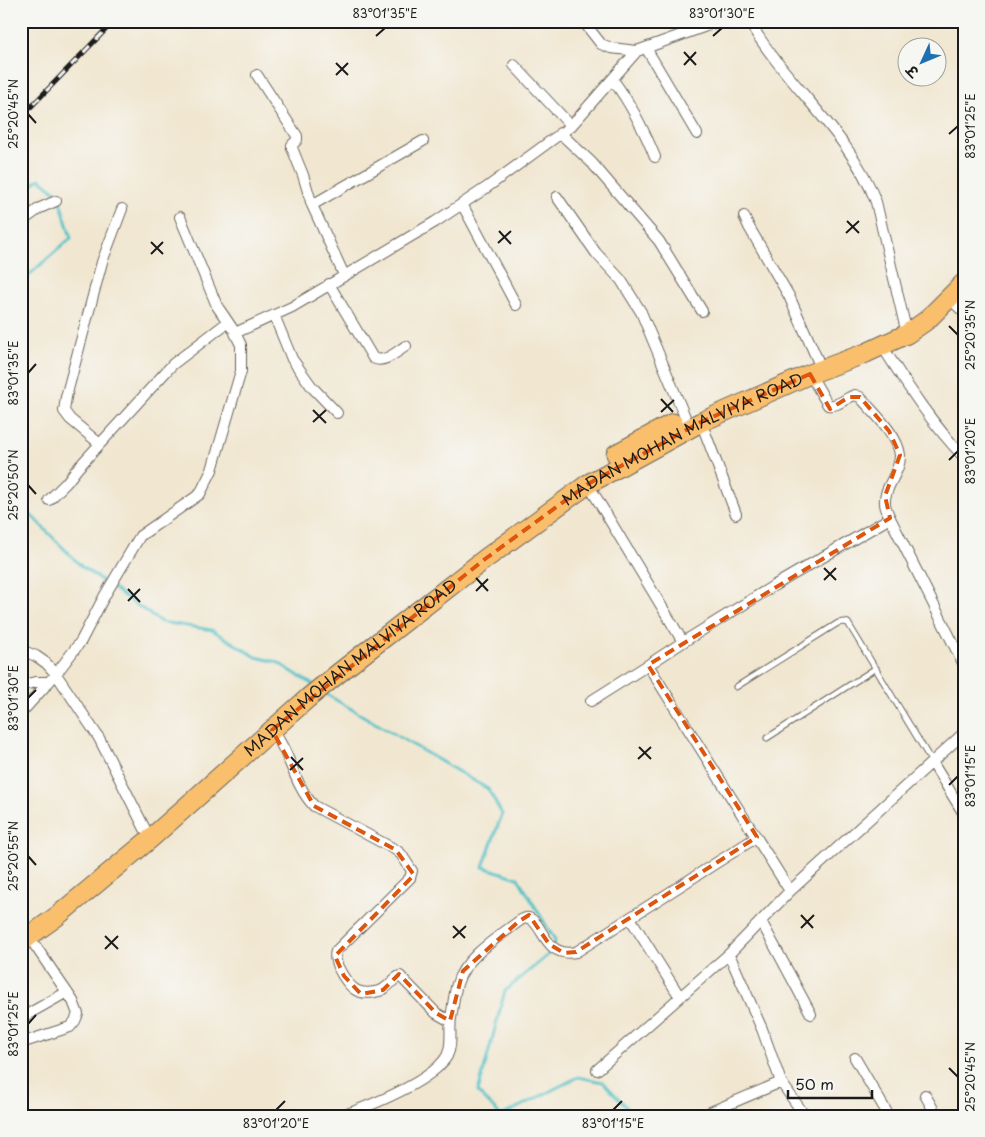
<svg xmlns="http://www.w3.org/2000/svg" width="985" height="1137" font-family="'Playpen Sans','Playpen Sans Deva',sans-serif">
  <rect width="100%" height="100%" fill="#f6f6f2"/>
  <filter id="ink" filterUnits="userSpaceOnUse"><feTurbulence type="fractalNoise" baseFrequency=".02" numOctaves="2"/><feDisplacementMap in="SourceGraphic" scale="10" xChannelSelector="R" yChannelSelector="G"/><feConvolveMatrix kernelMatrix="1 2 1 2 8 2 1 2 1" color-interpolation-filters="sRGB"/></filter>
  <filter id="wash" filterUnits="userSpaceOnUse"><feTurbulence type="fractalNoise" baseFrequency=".0096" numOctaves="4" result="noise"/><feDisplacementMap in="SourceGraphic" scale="20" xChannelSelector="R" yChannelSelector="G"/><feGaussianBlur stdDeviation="1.12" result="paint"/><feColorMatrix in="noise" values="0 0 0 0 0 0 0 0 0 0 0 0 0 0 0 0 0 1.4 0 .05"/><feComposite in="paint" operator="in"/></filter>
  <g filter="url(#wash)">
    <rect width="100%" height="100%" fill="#f1e7d1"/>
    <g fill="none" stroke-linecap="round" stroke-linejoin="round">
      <!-- stream -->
      <path stroke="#54c2c8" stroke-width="3" d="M21,192l19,-13 18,15 13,44 -50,44
        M21,505l60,61 80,56 51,8 44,27 21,5 36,23
        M324,693l164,96 14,25 -19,53 35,11 37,62 -6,14 -44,37 -27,101 23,24 77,-39 25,5 32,34"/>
    </g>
  </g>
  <g filter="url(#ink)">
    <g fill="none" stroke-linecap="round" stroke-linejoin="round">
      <defs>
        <path id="lane" d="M736,687l102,-64 6,-1 4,1 84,139
          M767,738l109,-70"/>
        <path id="street" d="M583,21l18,23 10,4 26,3
          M749,21c35,62 102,113 127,181l31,132
          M646,48l51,86
          M514,65l57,61
          M257,75l40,61v4l-5,5v3l11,27 9,30 32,70
          M613,80c18,24 31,50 42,77
          M560,133l32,30 67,78 43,70
          M557,197l39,56 25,27 20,32 44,105
          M462,204l54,101
          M312,205l111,-64
          M744,216l5,11 40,69 33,74
          M180,217l37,89 15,22
          M21,222l19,-14 16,-7
          M329,284l44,74c11,6 23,-6 33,-12
          M949,298l15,14
          M274,315l18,44 20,28 25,26
          M882,346c25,39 49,77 82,111
          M810,374l18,31c10,2 17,-7 27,-10l5,2c13,15 38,38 40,58 1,17 -17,33 -15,48 0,5 3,10 5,15l74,147
          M701,422l35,92
          M100,444l-30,-25 -6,-8 2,-14 36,-135 20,-53
          M588,484l95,158 -35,23 142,226
          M49,500l18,-18 10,-13 96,-105 55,-42
          M683,642l92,-57 115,-67
          M21,650l15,6 10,7 10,11 43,64 46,91
          M21,686l14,-4h14
          M591,701l57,-36
          M21,713l35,-39 25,-33 24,-46 35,-59 60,-42 12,-24 29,-99v-26l-6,-12 57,-26 143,-85 51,-34 85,-62 66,-75 69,-25 23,-5
          M272,730c19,23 21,54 42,76l82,44 5,4 11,17 -2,7 -74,73c-3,9 3,18 7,25 9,14 16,19 32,16 4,-1 7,-1 10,-4 6,-4 9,-10 15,-12l36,37 14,8
          M932,762l32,52
          M630,918l50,79
          M761,921l50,93
          M729,954l33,75 19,53 24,34
          M21,1018l46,-26
          M21,1043l49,-16 5,-6 3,-7 -5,-13 -50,-73
          M855,1058l34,58
          M597,1070l132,-116 61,-63 174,-158
          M925,1095l12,21
          M342,1116c27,-10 90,-34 105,-60 6,-12 2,-26 4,-38 2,-11 3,-24 6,-34 7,-26 41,-47 61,-62 3,-2 7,-5 11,-4 15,6 15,40 47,34l181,-115
          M701,1116l80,-34"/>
        <g id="highway">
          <path d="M616,454l57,-31"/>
          <path id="s1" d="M21,942l35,-25 94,-78 158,-141 32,-26 145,-113 103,-75 113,-62 109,-48 56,-21 41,-19 20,-14 37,-37"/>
        </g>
      </defs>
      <!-- lane casing -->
      <use href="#lane" stroke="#67635b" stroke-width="7"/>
      <!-- street casing -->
      <use href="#street" stroke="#67635b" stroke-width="12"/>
      <!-- highway casing -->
      <use href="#highway" stroke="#67635b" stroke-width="21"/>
      <!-- lane -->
      <use href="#lane" stroke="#fff" stroke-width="5"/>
      <!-- street -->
      <use href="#street" stroke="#fff" stroke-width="10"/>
      <!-- highway -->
      <use href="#highway" stroke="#f9bf6d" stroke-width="19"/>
      <defs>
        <path id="rail" d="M21,117l93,-96"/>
      </defs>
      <!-- rail casing -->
      <use href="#rail" stroke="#1c1c1c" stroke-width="5"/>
      <!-- rail -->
      <use href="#rail" stroke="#f6f6f2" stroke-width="3" stroke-dasharray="9" stroke-linecap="butt"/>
    </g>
  </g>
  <!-- marked area -->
  <path fill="none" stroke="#de560d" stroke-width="4" stroke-dasharray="10 6" stroke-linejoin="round" d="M810,374l20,35 19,-12h11l29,34 11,24 -15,41 5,22 -242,147 109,172 -181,115 -12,1 -15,-9 -20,-29 -11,7 -55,49 -13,50 -14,-8 -37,-39 -16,16 -22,4 -17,-18 -9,-20 79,-81 -18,-25 -82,-44 -42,-76 213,-171 103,-75 113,-62z"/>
  <!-- ticks -->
  <path fill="none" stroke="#1c1c1c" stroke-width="2" d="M376,36l9,-8M713,36l9,-8M684,52l12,13M336,63l12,12M684,65l12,-13M336,75l12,-12M28,114l8,9M949,134l9,-8M847,221l12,12M499,231l12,13M846,233l13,-12M151,242l12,12M498,243l13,-12M151,254l12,-12M949,326l9,9M28,373l8,-9M661,399l12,13M313,410l13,13M661,412l13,-12M313,422l13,-12M949,460l9,-9M28,485l8,9M824,568l12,12M476,578l12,13M824,580l12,-12M128,589l12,13M476,591l12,-12M128,601l12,-12M28,698l8,-8M639,747l12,12M291,757l12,13M638,759l13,-12M290,770l13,-12M949,785l9,-9M28,856l8,9M801,915l12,13M453,926l12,12M801,928l13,-13M105,936l13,13M453,938l13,-12M105,949l13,-13M28,1024l8,-9M949,1068l9,9M276,1110l9,-9M613,1110l9,-9"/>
  <g text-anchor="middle" stroke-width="5" stroke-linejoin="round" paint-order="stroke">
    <!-- street labels -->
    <g font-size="16" fill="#1c1c1c" stroke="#f6f6f2">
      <text dy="6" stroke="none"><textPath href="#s1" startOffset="834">MADAN MOHAN MALVIYA ROAD</textPath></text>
      <text dy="6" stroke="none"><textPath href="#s1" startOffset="429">MADAN MOHAN MALVIYA ROAD</textPath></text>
    </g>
  </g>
  <!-- margin -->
  <rect width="985" height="1137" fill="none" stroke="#f6f6f2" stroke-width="55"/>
  <!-- north arrow -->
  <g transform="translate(922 62) rotate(226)"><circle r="24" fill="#f6f6f2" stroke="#9f9f9c"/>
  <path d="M0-4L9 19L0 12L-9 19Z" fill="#1f6fb2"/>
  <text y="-8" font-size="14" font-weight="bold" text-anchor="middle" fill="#1c1c1c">उ</text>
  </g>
  <!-- scale -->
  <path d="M788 1090v8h84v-8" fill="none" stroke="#1c1c1c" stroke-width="2.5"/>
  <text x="795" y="1090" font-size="15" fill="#1c1c1c" stroke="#f6f6f2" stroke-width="4" paint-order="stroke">50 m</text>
  <rect x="28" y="28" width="930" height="1082" fill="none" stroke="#1c1c1c" stroke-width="2"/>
  <g font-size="12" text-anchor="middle" fill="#1c1c1c">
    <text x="385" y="18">83°01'35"E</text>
    <text x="722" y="18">83°01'30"E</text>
    <text transform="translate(14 114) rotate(-90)" y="4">25°20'45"N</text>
    <text transform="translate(971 126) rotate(-90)" y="4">83°01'25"E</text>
    <text transform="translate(971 335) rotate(-90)" y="4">25°20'35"N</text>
    <text transform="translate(14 373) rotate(-90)" y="4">83°01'35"E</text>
    <text transform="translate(971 451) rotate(-90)" y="4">83°01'20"E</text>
    <text transform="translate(14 485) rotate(-90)" y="4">25°20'50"N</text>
    <text transform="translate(14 698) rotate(-90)" y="4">83°01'30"E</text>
    <text transform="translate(971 776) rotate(-90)" y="4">83°01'15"E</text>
    <text transform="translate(14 856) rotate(-90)" y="4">25°20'55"N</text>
    <text transform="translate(14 1024) rotate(-90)" y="4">83°01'25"E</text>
    <text transform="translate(971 1077) rotate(-90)" y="4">25°20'45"N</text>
    <text x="276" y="1128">83°01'20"E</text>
    <text x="613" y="1128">83°01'15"E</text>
  </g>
</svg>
